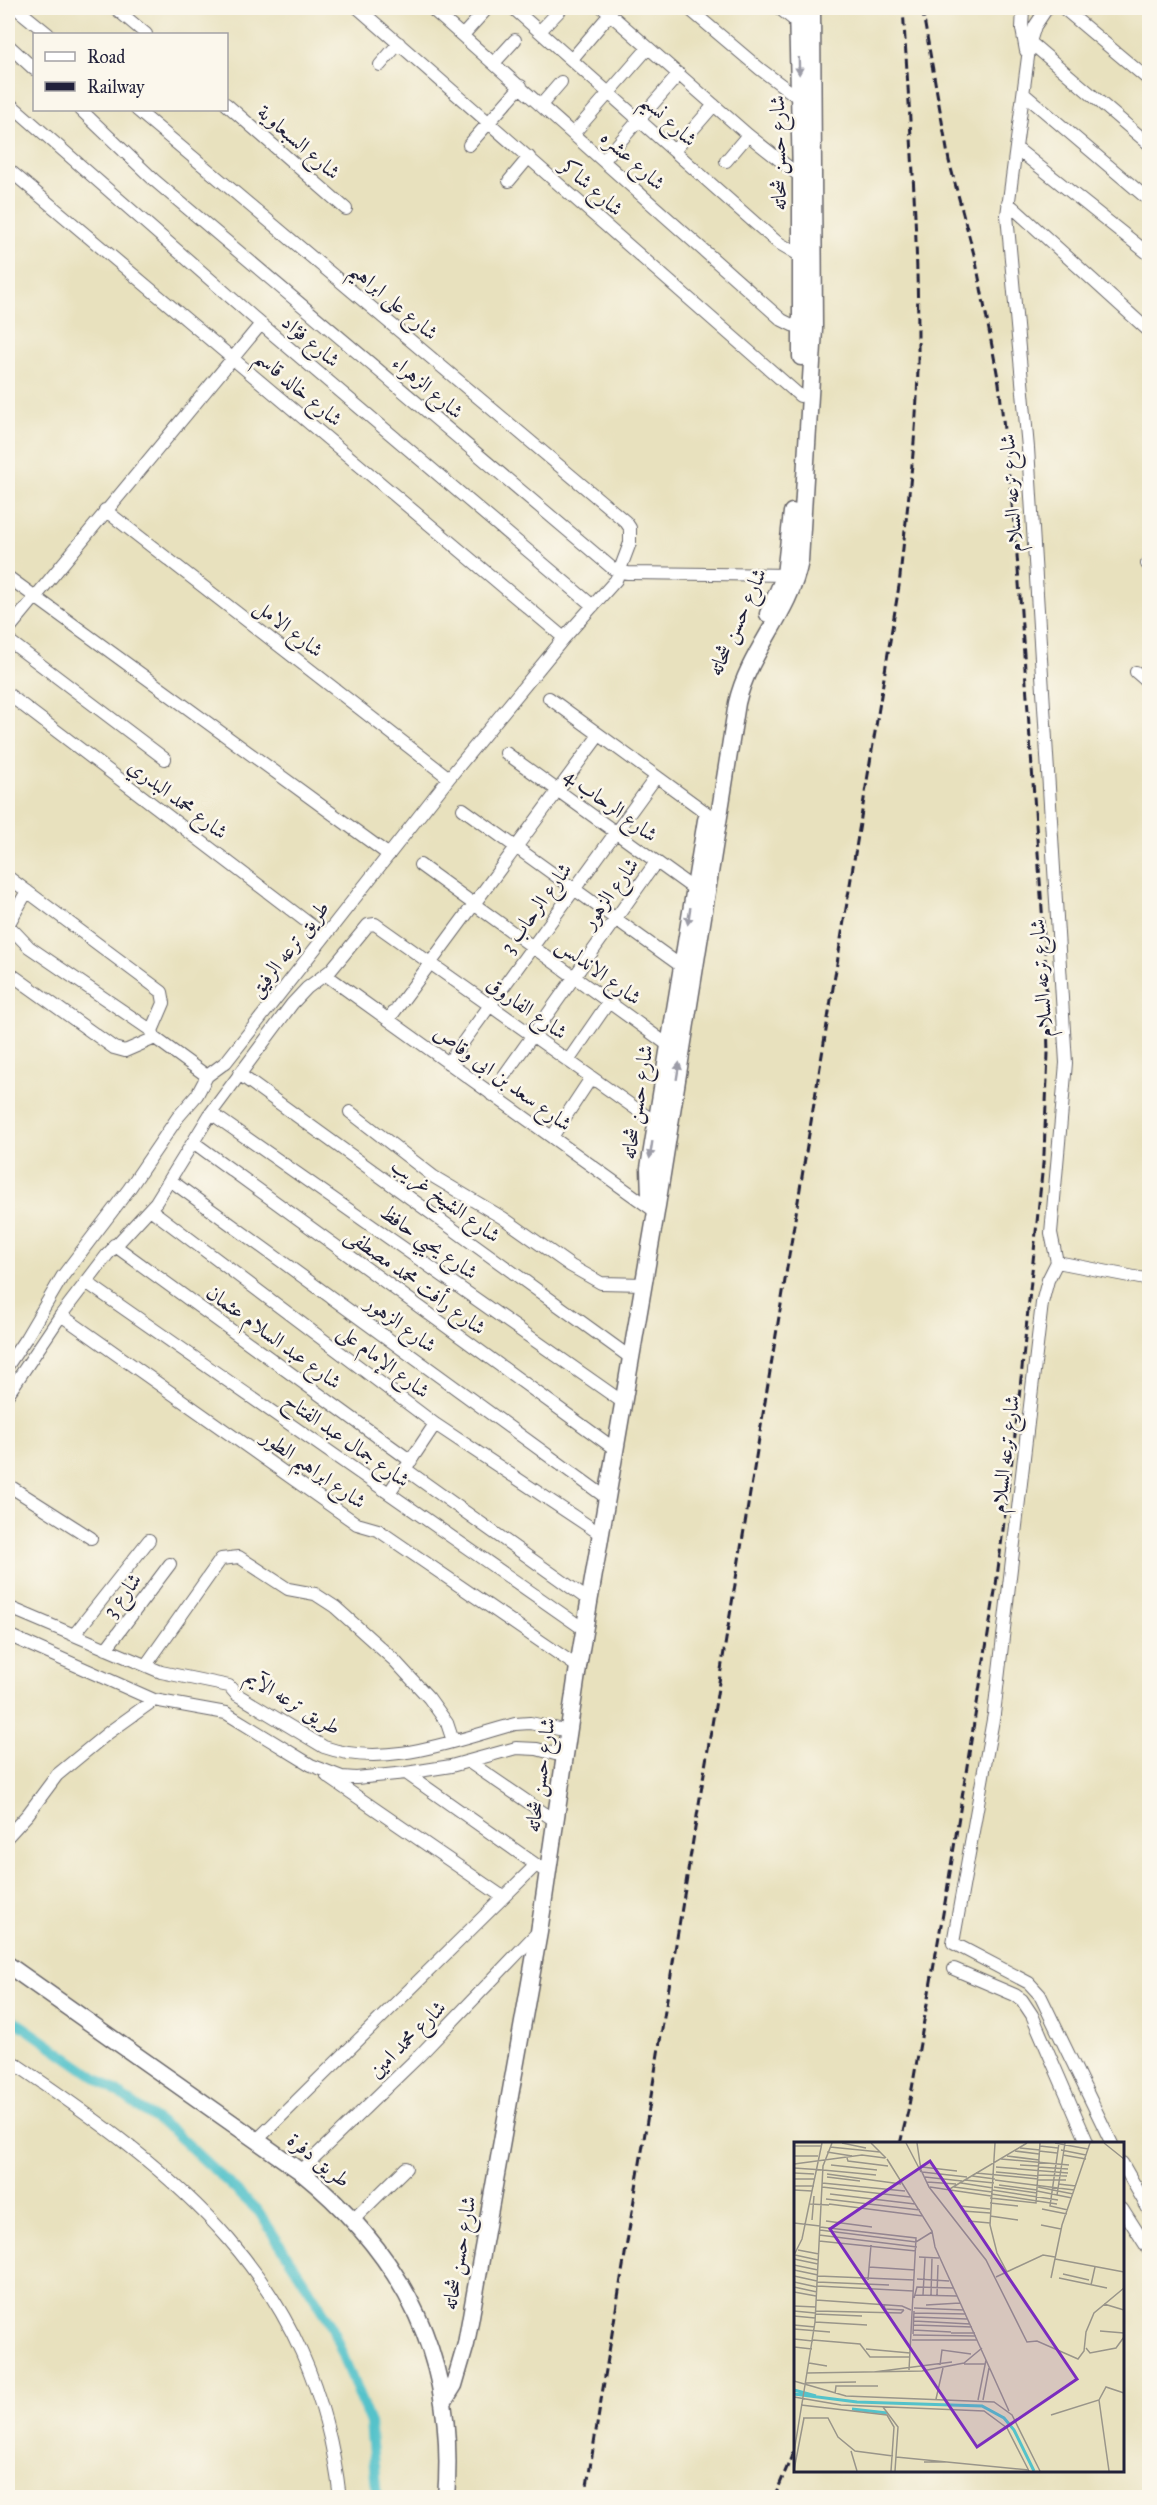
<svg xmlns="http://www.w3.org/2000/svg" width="1157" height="2505" font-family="'IM FELL Great Primer',Amiri,serif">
  <rect width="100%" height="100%" fill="#fbf7ec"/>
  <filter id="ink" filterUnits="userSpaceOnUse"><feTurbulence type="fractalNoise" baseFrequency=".0167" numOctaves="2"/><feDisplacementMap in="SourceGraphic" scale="12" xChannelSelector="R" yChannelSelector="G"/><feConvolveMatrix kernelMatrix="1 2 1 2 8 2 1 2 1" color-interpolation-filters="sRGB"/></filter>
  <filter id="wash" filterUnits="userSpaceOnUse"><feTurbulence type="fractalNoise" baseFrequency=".008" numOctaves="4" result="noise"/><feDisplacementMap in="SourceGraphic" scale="24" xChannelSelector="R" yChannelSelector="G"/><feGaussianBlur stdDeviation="1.35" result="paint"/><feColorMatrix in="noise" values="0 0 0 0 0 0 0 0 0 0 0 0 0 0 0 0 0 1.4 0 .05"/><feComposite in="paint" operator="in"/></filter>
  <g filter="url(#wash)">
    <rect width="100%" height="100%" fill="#e8e1be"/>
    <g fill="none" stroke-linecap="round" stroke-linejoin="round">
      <!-- canal -->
      <path stroke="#54c2ca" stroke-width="10" d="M8,2016l166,116 85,80 70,108 41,103 7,75"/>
    </g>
  </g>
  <g filter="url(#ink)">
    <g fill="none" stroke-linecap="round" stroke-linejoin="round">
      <defs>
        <path id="street" d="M16,8l32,26
          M115,8l31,26
          M358,8l442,388
          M431,8l351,312 10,5 16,3
          M513,8l242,215 22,19 24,14
          M603,8l145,127 53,42
          M688,8l72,61 40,30
          M779,8l19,15
          M1023,8l-1,21 4,22
          M1047,8l-12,18 -5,16 -23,173 21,233 38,615 -15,170 6,29 -9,18 -6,23 -48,411 -41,229 76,40 11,12 72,149
          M1063,8l87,73
          M540,31l22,-23
          M463,35l21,-23
          M1030,42l120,103
          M8,45l26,24
          M572,59l38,-45
          M494,63l21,-23
          M380,65l19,-22
          M1024,94l126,107
          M8,102l253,222 332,282
          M226,104l120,105
          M541,105l20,-23
          M81,110l73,70 458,388 8,4 8,1 162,2
          M574,133l74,-85
          M469,145l52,-59
          M1016,148l134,107
          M674,151l40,-46
          M604,160l75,-86
          M726,161l22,-26
          M8,169l556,469
          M509,181l20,-24
          M1008,203l142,129
          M105,510l344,268
          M1147,564l3,2
          M8,577l381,278
          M8,630l253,-306
          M8,640l157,119
          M1136,672l14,12
          M8,694l316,241
          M549,698l159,116
          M506,753l188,136
          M463,809l218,157
          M420,865l248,180
          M8,877l154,115 2,11 -12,28 3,7 52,38
          M27,891l-19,34 21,22 123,84
          M8,972l106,76 11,3 30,-13
          M326,975l330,237
          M389,1019l210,-284
          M568,1061l40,-58
          M448,1063l208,-286
          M239,1074l392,284
          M491,1094l165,-232
          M350,1112l84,65 69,41 68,48 30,17 43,1
          M211,1113l413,290
          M552,1137l39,-59
          M193,1142l423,308
          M170,1180l438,319
          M150,1209l285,215 167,111
          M114,1245l297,216
          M1057,1262l93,18
          M86,1282l499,348
          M61,1315l296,209 21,6 200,137
          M8,1365l18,-27 36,-61 67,-88 49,-72 19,-22 10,-19 19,-14 223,-284 115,-140 52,-58 14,-37v-15l-4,-6 -489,-412
          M8,1394l53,-79 46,-60 49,-53 55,-89 81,-109 15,-16 24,-18 37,-45 7,-1 281,199
          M405,1469l185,132
          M8,1485l83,53
          M389,1493l46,-69
          M8,1607l153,65 68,14 7,8 88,53c62,22 131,-7 191,-23l15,-1 39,8
          M8,1635l146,65 72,13 85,52 31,12 14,1 50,-5 45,-7 65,-18 21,1 29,8
          M74,1635l75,-95
          M106,1649l64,-85
          M146,1665l75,-106 18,-2 49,32 27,5 20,13 59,53 35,38 18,25 6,18
          M469,1762l88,60
          M406,1773l136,96
          M327,1776l176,121
          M8,1836l20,-22 29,-39 51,-42 46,-33
          M954,1969l61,26 7,5 10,15 56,129
          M8,2059c171,116 307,218 332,439
          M257,2140l279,-275
          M1122,2163l28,49
          M300,2171l120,-116 118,-123
          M1122,2208l28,44
          M354,2219l52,-51"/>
        <path id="secondary" d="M797,8l4,169v180
          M768,614l17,-39 7,-63
          M655,1209l-5,-13 -1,-28 57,-348
          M8,1965l292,206c106,86 157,189 146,327
          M444,2401l10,-16 12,-41 73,-412 39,-265 78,-455 81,-509c12,-52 53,-90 63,-142l14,-232 -2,-321"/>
      </defs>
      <!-- street casing -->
      <use href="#street" stroke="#676569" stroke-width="14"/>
      <!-- secondary casing -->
      <use href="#secondary" stroke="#676569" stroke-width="19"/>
      <!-- street -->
      <use href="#street" stroke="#fff" stroke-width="12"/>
      <!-- secondary -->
      <use href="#secondary" stroke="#fff" stroke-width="16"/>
      <!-- rail -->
      <path stroke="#22223b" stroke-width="3" stroke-dasharray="9 4.5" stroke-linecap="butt" d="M900,2144l8,-33 39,-220 49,-306 20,-158 28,-273 4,-101 -3,-101 -29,-411 -17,-158 -23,-121 -27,-101 -27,-153
        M585,2498l314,-1912c8,-80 20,-161 19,-241 0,-113 -8,-225 -15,-337
        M774,2498l22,-52"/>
    </g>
    <!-- one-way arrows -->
    <defs><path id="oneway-solid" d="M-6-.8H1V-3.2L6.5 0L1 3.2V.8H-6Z" transform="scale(1.5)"/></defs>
    <g fill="#9c9ca7">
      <use href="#oneway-solid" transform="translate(799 66) rotate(89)"/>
      <use href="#oneway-solid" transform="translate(689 916) rotate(99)"/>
      <use href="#oneway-solid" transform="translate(678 1071) rotate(-81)"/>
      <use href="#oneway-solid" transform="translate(651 1150) rotate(99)"/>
    </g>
  </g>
  <g text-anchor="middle" stroke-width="5" stroke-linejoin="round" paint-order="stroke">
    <!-- street labels -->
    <g font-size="21" fill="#22223b" stroke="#fbf7ec">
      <text transform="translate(669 120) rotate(42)" y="7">شارع نسيم</text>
      <text transform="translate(299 142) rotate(41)" y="7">شارع السبعاوية</text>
      <text transform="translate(778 153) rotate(-91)" y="7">شارع حسن شحاته</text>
      <text transform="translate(633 160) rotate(42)" y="7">شارع عشره</text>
      <text transform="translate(592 187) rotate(41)" y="7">شارع شاكر</text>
      <text transform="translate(394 301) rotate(40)" y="7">شارع على ابراهيم</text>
      <text transform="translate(311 341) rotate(40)" y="7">شارع فؤاد</text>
      <text transform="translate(428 387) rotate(40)" y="7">شارع الزهراء</text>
      <text transform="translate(299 388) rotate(40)" y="7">شارع خالد قاسم</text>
      <text transform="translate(1011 493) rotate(-94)" y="7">شارع ترعه السلام</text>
      <text transform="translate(737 622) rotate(-66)" y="7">شارع حسن شحاته</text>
      <text transform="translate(289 628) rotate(38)" y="7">شارع الامل</text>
      <text transform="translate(178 799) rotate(37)" y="7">شارع محمد البدري</text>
      <text transform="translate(611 805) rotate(36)" y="7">شارع الرحاب 4</text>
      <text transform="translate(610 893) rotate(-54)" y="7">شارع الزهور</text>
      <text transform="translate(536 908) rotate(-54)" y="7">شارع الرحاب 3</text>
      <text transform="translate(289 949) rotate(-52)" y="7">طريق ترعه الرفيق</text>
      <text transform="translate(599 971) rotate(36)" y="7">شارع الاندلس</text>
      <text transform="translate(1041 978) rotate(-94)" y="7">شارع ترعه السلام</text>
      <text transform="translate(527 1008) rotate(35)" y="7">شارع الفاروق</text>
      <text transform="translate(503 1078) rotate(36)" y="7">شارع سعد بن ابى وقاص</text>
      <text transform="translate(637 1102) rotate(-81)" y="7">شارع حسن شحاته</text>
      <text transform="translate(446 1200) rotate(36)" y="7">شارع الشيخ غريب</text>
      <text transform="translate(429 1242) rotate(35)" y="7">شارع يحيي حافظ</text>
      <text transform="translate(416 1281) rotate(36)" y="7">شارع رأفت محمد مصطفى</text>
      <text transform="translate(401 1324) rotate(36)" y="7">شارع الزهور</text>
      <text transform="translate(274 1337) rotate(36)" y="7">شارع عبد السلام عثمان</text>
      <text transform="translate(384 1361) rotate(37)" y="7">شارع الإمام على</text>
      <text transform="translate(347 1440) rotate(35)" y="7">شارع جمال عبد الفتاح</text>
      <text transform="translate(1005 1454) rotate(-83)" y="7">شارع ترعه السلام</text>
      <text transform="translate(314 1469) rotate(35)" y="7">شارع ابراهيم الطور</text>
      <text transform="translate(122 1595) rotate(-53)" y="7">شارع 3</text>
      <text transform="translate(293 1702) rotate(31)" y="7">طريق ترعه الآيم</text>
      <text transform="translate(540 1775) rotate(-82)" y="7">شارع حسن شحاته</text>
      <text transform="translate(407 2039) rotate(-45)" y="7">شارع محمد امين</text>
      <text transform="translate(319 2160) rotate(39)" y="7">طريق دفرة</text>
      <text transform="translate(459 2253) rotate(-80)" y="7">شارع حسن شحاته</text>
    </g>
  </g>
  <!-- overview -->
  <g transform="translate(794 2142)">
    <rect width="330" height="330" fill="#e8e1be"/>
    <path fill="none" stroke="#54c2ca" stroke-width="3" d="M0,248l22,6M0,252l63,8 125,4 22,12 10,12 20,41M58,267l35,4"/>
    <path fill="none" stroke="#99958a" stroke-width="1.5" d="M48,1l24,5M77,1l15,15M112,1l15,29M123,1l4,27 8,17 57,73 41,82 10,-1 41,18 6,-8 2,-19 8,-19 30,-25M201,1l-5,82 7,28 10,19M261,1l33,6M265,1l-9,63 18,4M310,1l20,16M0,4h27M246,4l18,2M36,5l50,5M226,6l20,2M267,8l25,5M221,9l24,3M245,9l18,2M33,10l25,4M269,13l23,4M0,14h24M213,14l32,4M53,16l1,3 40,5M93,17l45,72 3,16 74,164M207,17l68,6M0,22l68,-9 23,3M37,23l46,5M226,23l18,1M128,25l35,4M202,25l72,6M244,25l30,2M0,26l29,2M29,28l53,5M128,30l45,5M202,30l42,4M0,31l20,1M182,31l62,6M33,32l74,10M244,33l29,1M178,34l23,3M33,35l33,4M131,35l37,4M0,37h20M171,38l29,3M201,38l79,10M244,38h28M133,40l29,2M28,41l83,8M167,41l32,5M264,42l18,2M205,43l38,5M0,44h20M28,45l88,10M136,45l61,9M160,45l38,5M200,45l43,6M244,45l35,7M0,48l18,1M154,48l79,-47M198,48l66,10M243,49l35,7M36,52l85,10M197,52l66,10M263,53l8,-52M196,56l46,5 4,-60M32,57l94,11M196,61l28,3M16,62l19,1M35,62l94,12M166,64l30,3M248,67l25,5M169,69l27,2M196,74l28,4M18,78l2,-24M32,79l46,6M174,79l22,2M0,81l26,3M247,83l20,4M26,85l96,11 -7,132M26,88l96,12 16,-10M25,93l98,12M25,99l97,10M4,108l21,4M0,113l8,-16 20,-96M1,113l23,5M125,115l20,1M0,117l24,5M261,117l69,13M0,123l24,5M75,125l46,3M0,128l24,5M269,132l26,6M0,134l23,5M24,134l96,4M202,135l47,-22 12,2M257,136l11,-53 28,-82M265,136l48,10M123,137l32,2M74,138l3,-35M0,140l23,5M23,140l72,3M297,143l4,-18M23,144l96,5M0,145l23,5M0,150l22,4M121,153l42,1M129,153l2,-37M137,153l1,-37M143,153l1,-30M120,156l3,-11 36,1M22,158l86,6 9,4M310,162l20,6M90,163l1,4 19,1M132,163l34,-2M0,164l22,1M120,166l50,2M0,169l21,2M22,169l85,2 3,-3M120,171l52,1M21,172l47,2M0,174l21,2M120,175l53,2M120,179l56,3M21,180l52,3M0,183l21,2M120,183l58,2M0,187l36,3M119,188l38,2M306,189l24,2M157,191h24M119,192l1,-23M119,193l63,1M0,197l19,2M19,198l47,4 10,13h39M118,198h65M0,205l18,2M292,206l4,5 26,-5 8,-11M72,207l44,4M15,221l18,3M170,222h21M146,223l2,-15 29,4M80,230l78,-10M13,231l115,-2 42,-8 18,-15M0,239l52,15 148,6 18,13 28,56M12,241l50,-1M11,243l10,-63 8,-156 9,-23M41,252l1,-8h42M0,255l47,8 143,6 23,17 22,43M142,257l7,-31M184,258l8,-40M189,258l6,-32M305,258l10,71M7,263l86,10 7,12 -3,44M89,265l15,20 -3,44M257,273l48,-15 7,-13 18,6M9,276h25l10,19 17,14 38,5M57,309l6,20M0,310l11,-67M102,315l133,13M130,320h22M0,328l10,-52"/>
    <path fill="#7b2cbf" fill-opacity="0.15" stroke="#7b2cbf" stroke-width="3" d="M136,19l147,218 -100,68 -147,-218z"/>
    <rect width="330" height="330" fill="none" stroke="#22223b" stroke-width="3"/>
  </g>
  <!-- margin -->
  <rect width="1157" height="2505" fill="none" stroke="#fbf7ec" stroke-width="30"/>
  <!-- legend -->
  <rect x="33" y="33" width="195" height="78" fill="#fbf7ec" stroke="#a4a2a5" stroke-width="1.5"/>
  <rect x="45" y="52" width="30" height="9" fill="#ffffff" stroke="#a4a2a5" stroke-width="1.5"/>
  <text x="87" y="63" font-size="18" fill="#22223b">Road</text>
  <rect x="45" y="82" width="30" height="9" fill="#22223b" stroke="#a4a2a5" stroke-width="1.5"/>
  <text x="87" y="93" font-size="18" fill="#22223b">Railway</text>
</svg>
